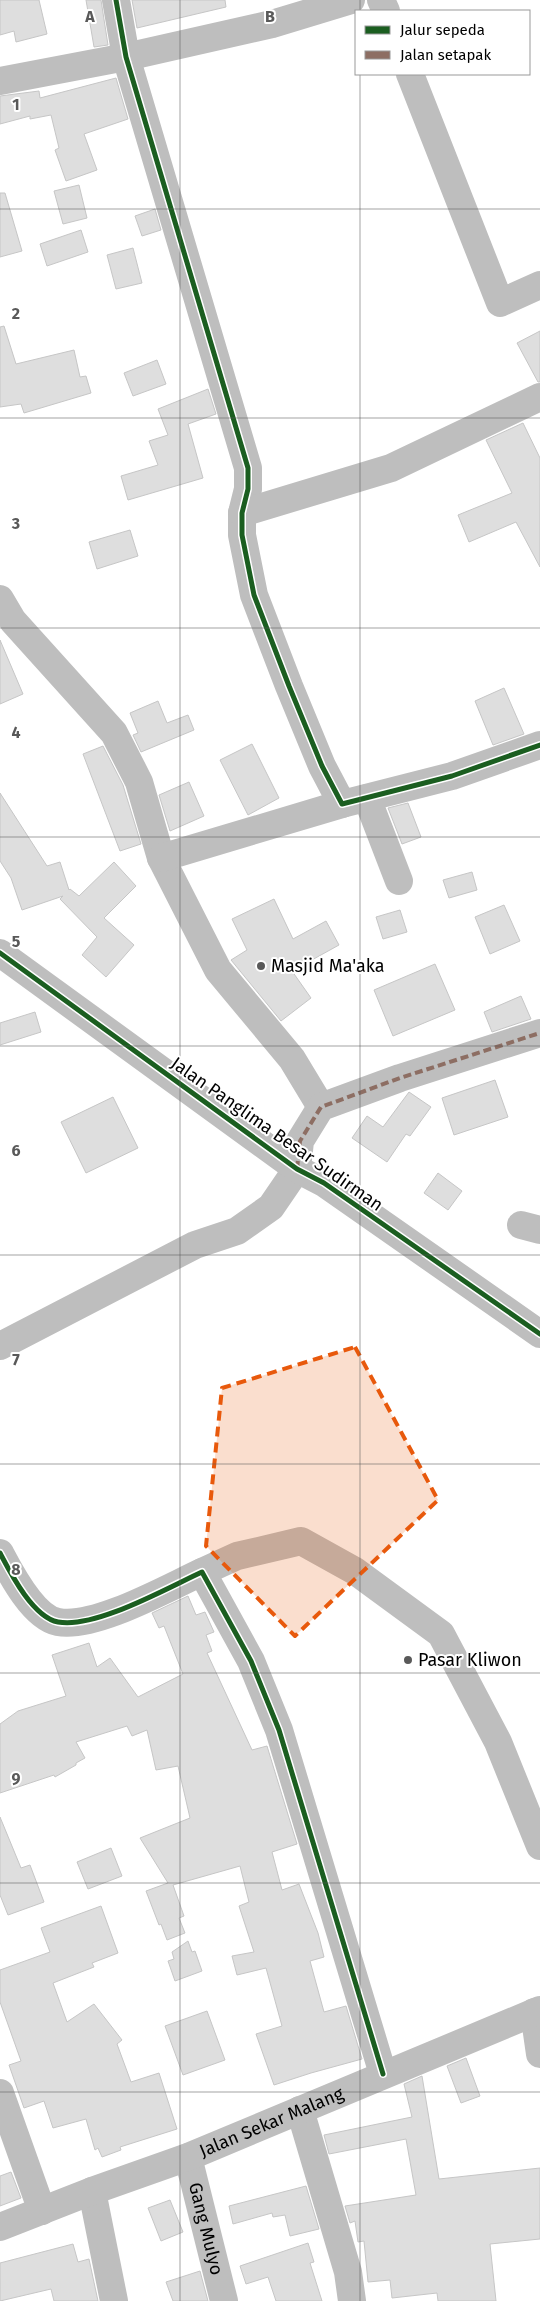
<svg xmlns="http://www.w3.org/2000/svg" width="540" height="2301" font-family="'Fira Sans',sans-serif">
  <rect width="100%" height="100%" fill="#fff"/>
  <!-- building -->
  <path fill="#dedede" stroke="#c6c6c6" d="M0,0h39l8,34 -31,8 -2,-11 -14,4z
    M86,0h15l7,45 -14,2z
    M132,0h93l1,7 -89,21z
    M116,78l12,41 -44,15 13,36 -31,11 -11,-31 4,-2 -8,-33 -21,4v-3l-30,8v-28l39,-5 1,7z
    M79,185l8,33 -24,6 -9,-33z
    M0,193h5l17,58 -22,6z
    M155,209l6,21 -19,6 -7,-20z
    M81,230l7,22 -41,14 -7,-22z
    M133,248l9,35 -26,6 -9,-34z
    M4,326l12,38 58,-14 6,27 6,-1 5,17 -67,20 -3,-9 -21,3v-80z
    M540,331v51h-2l-21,-39z
    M157,360l9,24 -33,12 -9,-23z
    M208,389l8,25 -28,10 15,54 -75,22 -7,-24 37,-11 -9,-24 19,-6 -10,-26z
    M523,423l17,35v109l-24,-45 -47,20 -11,-27 54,-22 -26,-53z
    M130,530l8,26 -41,13 -8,-27z
    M0,640l23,54 -23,10z
    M504,688l20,46 -31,11 -18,-44z
    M158,701l9,22 21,-8 6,15 -53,22 -8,-17 5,-2 -8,-20z
    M252,744l27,54 -31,17 -28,-55z
    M103,746l20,39 18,59 -21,7 -37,-97z
    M189,782l15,34 -34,15 -11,-36z
    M0,793l47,73 13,-4 9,28 1,-1 9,7 35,-34 22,24 -32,32 30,27 -28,32 -24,-22 15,-18 -37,-38 3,-3 -41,14 -11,-32 -11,-17z
    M408,803l13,34 -19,7 -14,-36z
    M472,872l5,18 -28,8 -6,-18z
    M274,899l19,40 33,-18 13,24 -47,26 19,27 -30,23 -50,-61 16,-10 -15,-31z
    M504,905l16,36 -30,13 -15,-37z
    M400,910l7,22 -24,7 -7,-22z
    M435,964l20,46 -62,26 -19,-46z
    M521,996l10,23 -39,13 -8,-20z
    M35,1012l6,20 -41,13v-22z
    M495,1080l13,37 -54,18 -12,-37z
    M409,1092l22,15 -21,29 -4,-2 -19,28 -35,-24 15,-22 16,11z
    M113,1097l25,51 -52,25 -25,-51z
    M438,1173l24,18 -14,19 -24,-17z
    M188,1596l8,19 9,-3 9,20 -8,3 6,16 -5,2 45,97 15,-4 30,98 -25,8 10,38 17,-6 19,49 6,24 -14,4 14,51 22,-6 16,53 -51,14 -37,12 -18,-51 26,-8 -16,-58 -29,7 -5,-19 22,-4 -15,-46 10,-4 -9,-36 -67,19 11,31 -5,2 6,15 -18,7 -6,-16 -2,1 -13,-34 22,-8 -28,-45 50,-20 -12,-52 -22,4 -9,-40 -15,6 -5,-10 -51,16 9,16 -9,5v2l-21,12 -1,-2 -54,18v-69l18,-13 48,-15 -14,-41 37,-12 8,24 13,-9 28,39 45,-23 -19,-48 -5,2 -7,-15z
    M0,1817l21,51 9,-3 14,37 -36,13 -8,-20z
    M111,1848l11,28 -34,13 -11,-27z
    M101,1906l17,47 -26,10 2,4 -41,16 14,39 27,-18 28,36 -5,4 14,38 28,-9 18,56 -57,18 1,3 -19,7 -4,-9 -3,2 -9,-31 -33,9 -9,-27 -20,7 -15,-43 12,-4 -21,-59v-32l50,-18 -9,-24z
    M188,1941l4,11 3,-1 7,20 -27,10 -7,-20 6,-2 -2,-7z
    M207,2011l18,49 -42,15 -18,-49z
    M466,2058l14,38 -19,7 -14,-37z
    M422,2076l17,103 101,-11v71l-50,5 6,57h-58l-1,-8 -45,5 -2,-18 -22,2 -4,-41 -6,1 -3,-21 -5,2 -5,-17 71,-11 -10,-56 -77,15 -5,-19 88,-18 -8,-33z
    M11,2172l10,26 -21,8v-30z
    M306,2186l13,43 -29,7 -5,-21 -12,2 -1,-4 -39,11 -4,-18z
    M170,2200l13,32 -22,9 -13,-33z
    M308,2243l6,19 -4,1 12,38h-46l-8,-24 -22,7 -6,-18z
    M73,2244l5,18 11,-3 9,42h-44l-3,-12 -51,12v-38z
    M200,2271l8,30h-35l-7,-19z"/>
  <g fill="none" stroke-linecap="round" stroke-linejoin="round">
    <!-- minor -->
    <g stroke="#bebebe" stroke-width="28">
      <path d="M116,0l10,57 122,411v21l-6,24v22l12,60 35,91 33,80 20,38 110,-28 88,-31"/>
      <path d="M381,0l5,11"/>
      <path d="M410,74l90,229 40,-18"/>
      <path d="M0,81l126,-24 146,-33 79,-24"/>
      <path d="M242,513l149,-45 149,-71"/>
      <path d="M0,599l13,22 101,112 25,49 22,76 57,112 74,89 29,48"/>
      <path d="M367,798l32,83"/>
      <path d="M161,858l181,-54"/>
      <path d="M521,1225l19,5"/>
      <path d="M0,1346l195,-101 42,-14 34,-24 26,-38 3,-28 21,-34 79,-29 140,-45"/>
      <path d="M0,1553c11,21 33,64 58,69 37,7 109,-34 144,-50l49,89 28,69 104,344"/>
      <path d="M202,1572l35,-16 64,-15 54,30 86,63 57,108 42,104"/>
      <path d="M534,2012l6,42"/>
      <path d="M0,2093l42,118"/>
      <path d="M300,2110l48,162 4,29"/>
      <path id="s1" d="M188,2157l36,144"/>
      <path d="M92,2191l22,110"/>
      <path id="s2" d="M0,2227l92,-36 96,-34 352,-147"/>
    </g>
    <!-- major -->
    <path stroke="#bebebe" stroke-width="28" d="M0,953l297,216 27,14 216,151"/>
    <!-- quiet -->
    <path stroke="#8d6e63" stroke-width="4" stroke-dasharray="8 4" stroke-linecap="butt" d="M297,1169l3,-28 21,-34 79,-29 140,-45"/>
    <defs>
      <path id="cycleway" d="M116,0l10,57 122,411v21l-6,24v22l12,60 35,91 33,80 20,38 110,-28 88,-31
        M0,953l297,216 27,14 216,151
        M0,1553c11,21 33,64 58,69 37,7 109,-34 144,-50l49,89 28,69 104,344"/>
    </defs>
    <!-- cycleway casing -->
    <use href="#cycleway" stroke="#fff" stroke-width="8"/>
    <!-- cycleway -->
    <use href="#cycleway" stroke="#1b5e20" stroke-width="5"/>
  </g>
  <!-- marked area -->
  <path fill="#e8590c" fill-opacity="0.2" stroke="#e8590c" stroke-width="4" stroke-dasharray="10 6" stroke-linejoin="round" d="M355,1347l83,153 -143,136 -89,-90 16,-158z"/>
  <!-- grid -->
  <path fill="none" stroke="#595959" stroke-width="1" stroke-opacity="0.55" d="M180,0v2301M360,0v11M360,74v2227M0,209h540M0,418h540M0,628h540M0,837h540M0,1046h540M0,1255h540M0,1464h540M0,1673h540M0,1883h540M0,2092h540"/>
  <!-- markers -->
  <g fill="#595959" stroke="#fff" stroke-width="2">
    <circle cx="261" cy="966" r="5"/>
    <circle cx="408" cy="1660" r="5"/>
  </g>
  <g text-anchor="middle" stroke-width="4" stroke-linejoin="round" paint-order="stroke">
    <!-- poi labels -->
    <g font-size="18" fill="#000" stroke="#fff" text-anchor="start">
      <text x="271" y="972">Masjid Ma'aka</text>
      <text x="418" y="1666">Pasar Kliwon</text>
    </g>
    <!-- street labels -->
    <g font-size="18" fill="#000" stroke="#fff">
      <text transform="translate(277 1134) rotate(35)" y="6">Jalan Panglima Besar Sudirman</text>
      <text dy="6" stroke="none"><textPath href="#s2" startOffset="291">Jalan Sekar Malang</textPath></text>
      <text dy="6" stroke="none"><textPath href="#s1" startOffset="74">Gang Mulyo</textPath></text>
    </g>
  </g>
  <g font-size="16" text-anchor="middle" font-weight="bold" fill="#595959" stroke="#fff" stroke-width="4" stroke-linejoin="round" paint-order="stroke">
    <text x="90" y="22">A</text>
    <text x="270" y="22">B</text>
    <text x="16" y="110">1</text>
    <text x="16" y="319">2</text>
    <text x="16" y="529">3</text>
    <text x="16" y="738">4</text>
    <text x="16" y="947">5</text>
    <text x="16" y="1156">6</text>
    <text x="16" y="1365">7</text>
    <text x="16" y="1575">8</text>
    <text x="16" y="1784">9</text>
  </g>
  <!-- legend -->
  <rect x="355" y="10" width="175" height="65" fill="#ffffff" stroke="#999999"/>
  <rect x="365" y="26" width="25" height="8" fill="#1b5e20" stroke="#999999"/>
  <text x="400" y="35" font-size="15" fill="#000000">Jalur sepeda</text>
  <rect x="365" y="51" width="25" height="8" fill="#8d6e63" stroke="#999999"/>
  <text x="400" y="60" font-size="15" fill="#000000">Jalan setapak</text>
</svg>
